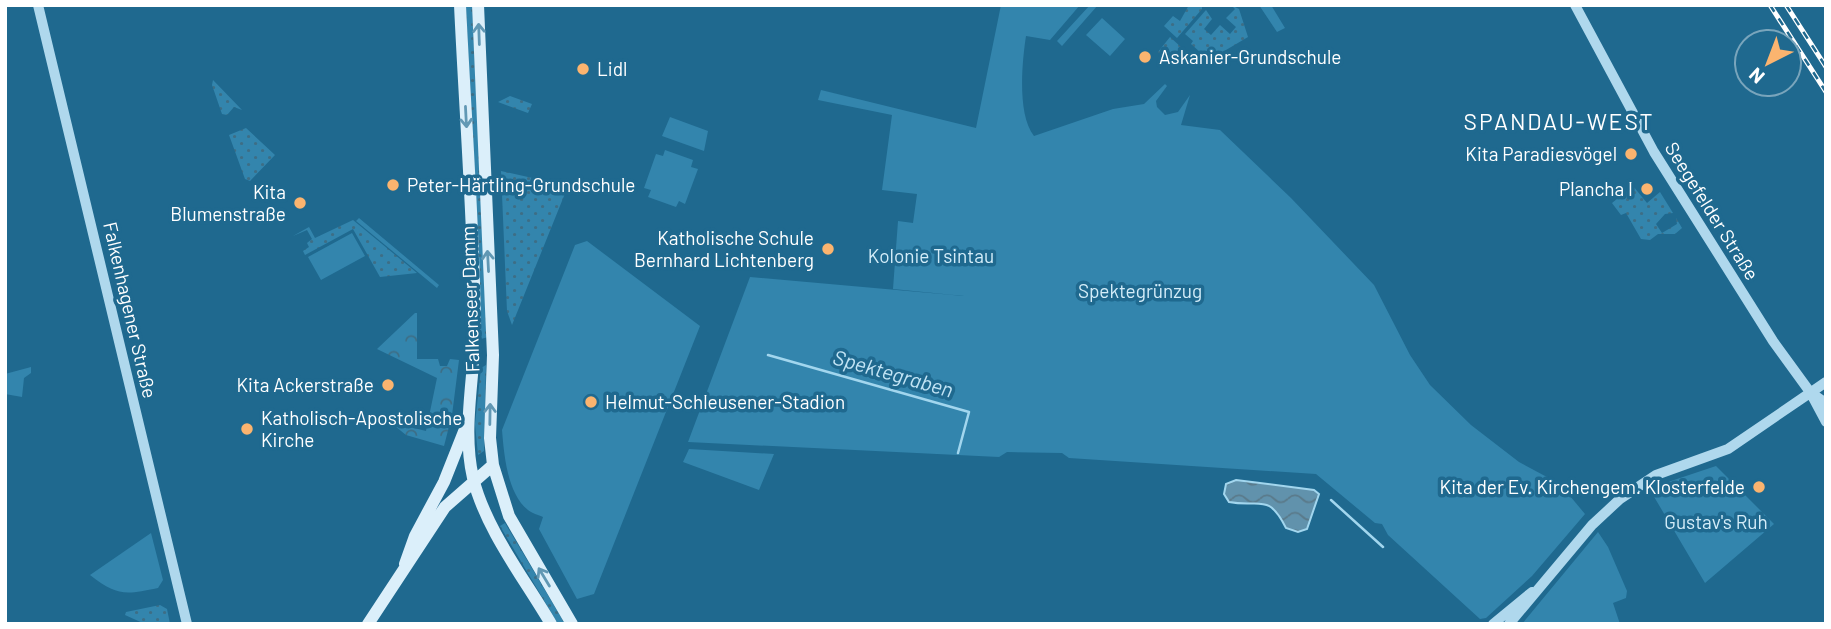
<svg xmlns="http://www.w3.org/2000/svg" width="1831" height="629" font-family="Barlow,sans-serif">
  <defs>
    <pattern id="grass-dots" width="8" height="8" patternUnits="userSpaceOnUse" patternTransform="scale(1.75)"><rect width="8" height="8" fill="#3385ad"/><path d="M2 2h.1M6 6h.1" fill="none" stroke="#3d6e86" stroke-width="1.8" stroke-linecap="round"/></pattern>
    <pattern id="forest-crowns" width="20" height="18" patternUnits="userSpaceOnUse" patternTransform="scale(1.75)"><rect width="20" height="18" fill="#3385ad"/><path d="M2 6a3 3 0 1 1 6 0M12 15a3 3 0 1 1 6 0" fill="none" stroke="#3d6e86"/></pattern>
    <pattern id="water-waves" width="16" height="10" patternUnits="userSpaceOnUse" patternTransform="scale(1.75)"><rect width="16" height="10" fill="#6192ac"/><path d="M0 5q4-4 8 0t8 0" fill="none" stroke="#5a7a8a"/></pattern>
  </defs>
  <rect width="100%" height="100%" fill="#1f698f"/>
  <!-- grass -->
  <path fill="url(#grass-dots)" d="M466,5h6l16,332 -7,2z
    M1189,5h13v4l-25,29 -13,-12 9,-10 7,5z
    M1231,5l8,4 9,28 -39,23 -18,-16 2,-3 -8,-7 21,-24 6,9 -8,10 7,6 9,-10 10,9 6,-7 -10,-9 9,-9z
    M1170,37l12,11 -13,14 -11,-10z
    M213,80l29,30 -8,-3 -7,8 -5,-1 -10,-29z
    M510,96l22,8 -4,9 -30,-11z
    M246,128l29,27 -25,26 -5,-2 -16,-44z
    M501,171l67,15 -56,139 -5,-14z
    M1633,186l14,17 13,-11 13,21 -8,1 -9,10 6,9 15,-9 -1,-6 6,10 -7,6h-17l-8,6 -9,-1 -15,-26 -5,2 -9,-12z
    M353,220l64,53 -37,4 -27,-48 -48,26 -2,-4 6,-4 -2,-4 5,-4 -5,-9 -14,6 16,-9 6,11z
    M486,365l-2,86 -6,4 -3,-31 6,-56z
    M505,523l60,101h-7l-58,-98z
    M160,605l7,4 3,15h-25l-20,-9 1,-3z"/>
  <!-- forest -->
  <path fill="url(#forest-crowns)" d="M415,313h2v46h21l2,7h7l3,-7 9,1 -7,55 -8,31 -38,-11 -16,-13 36,9 11,-53 -60,-29z"/>
  <!-- green -->
  <path fill="#3385ad" d="M1001,5h79l-30,35 -24,-4c-4,26 -9,79 8,100l79,-27 31,-5 21,-20 2,2 -11,15 1,6 8,8 13,-3 12,-17 -9,30 39,5 71,68 83,87 36,70 20,30 41,40 48,37 41,22 25,30 -53,62 -46,42 -6,1 -92,-84 -6,-11 -7,-1 -59,-49 -247,-16 -7,-5 -55,-1 -8,5 -311,-15 62,-165 214,19 -71,-7 5,-68 15,2 4,-29 -35,-4 10,-75 -74,-15 3,-10 155,38z
    M1090,5h8l-36,41 -5,-5z
    M1259,5h12l14,23 -8,4z
    M1102,18l23,21 -15,17 -24,-21z
    M670,117l38,14 -4,20 -42,-15z
    M665,150l28,10 -2,7 7,2 -13,35 -6,-3 -3,6 -28,-10 3,-7 -7,-2 12,-34 7,2z
    M359,218l80,67 -2,3 -81,-67z
    M352,233l13,23 -44,24 -13,-23z
    M587,241l113,85 -106,268 -17,5 -38,-70 4,-12c-4,-2 -12,-4 -15,-7 -21,-17 -24,-56 -26,-80l73,-185z
    M31,367v6l-7,5 -2,19 -17,-3v-20z
    M689,449l85,5 -15,36 -76,-28z
    M1716,466l58,58 -69,59 -52,-88 3,-9z
    M1598,532l10,15 19,44 -1,7 -13,5 7,21h-98z
    M151,533l12,47 -5,8c-33,7 -41,8 -68,-13z"/>
  <!-- water -->
  <path fill="url(#water-waves)" stroke="#a2d6ee" stroke-width="2" d="M1236,480l78,10 5,4 -12,35 -9,3 -12,-4c-18,-36 -26,-20 -57,-26l-5,-8 2,-10z"/>
  <g fill="none" stroke-linecap="round" stroke-linejoin="round">
    <!-- stream -->
    <path stroke="#a2d6ee" stroke-width="2.5" d="M768,355l201,57 -11,41
      M1331,500l52,47"/>
    <!-- tertiary -->
    <path stroke="#afd8ed" stroke-width="10" d="M38,5l149,619
      M1575,5l79,147 119,189 37,51 16,30
      M1810,392l16,11
      M1493,624l39,-32
      M1509,624l83,-99 28,-26 36,-24 72,-26 98,-67"/>
    <!-- secondary -->
    <path stroke="#dbeffa" stroke-width="12" d="M460,5c5,105 13,210 15,314 1,53 -14,107 -2,159 13,52 51,100 78,146
      M478,5l15,350 -3,83 3,27 16,51 63,108
      M405,564l10,-28 29,-54 23,-58
      M368,624l77,-117 48,-42"/>
    <defs>
      <path id="rail" d="M1770,5l56,87
        M1786,5l40,62"/>
    </defs>
    <!-- rail casing -->
    <use href="#rail" stroke="#fff" stroke-width="5"/>
    <!-- rail -->
    <use href="#rail" stroke="#1f698f" stroke-width="2.5" stroke-dasharray="8" stroke-linecap="butt"/>
  </g>
  <!-- one-way arrows -->
  <defs><path id="oneway-shaft" d="M-6 0H5M1.5-3L5.5 0L1.5 3" fill="none" stroke-width="1.6" stroke-linecap="round" stroke-linejoin="round" transform="scale(1.75)"/></defs>
  <g stroke="#6198b4">
    <use href="#oneway-shaft" transform="translate(479 34) rotate(-92)"/>
    <use href="#oneway-shaft" transform="translate(466 117) rotate(87)"/>
    <use href="#oneway-shaft" transform="translate(488 261) rotate(-93)"/>
    <use href="#oneway-shaft" transform="translate(490 414) rotate(-89)"/>
    <use href="#oneway-shaft" transform="translate(544 577) rotate(-121)"/>
  </g>
  <!-- markers -->
  <g fill="#fbb46f" stroke="#1f698f" stroke-width="2.5">
    <circle cx="1145" cy="57" r="7"/>
    <circle cx="583" cy="69" r="7"/>
    <circle cx="1631" cy="154" r="7"/>
    <circle cx="393" cy="185" r="7"/>
    <circle cx="1647" cy="189" r="7"/>
    <circle cx="300" cy="203" r="7"/>
    <circle cx="828" cy="249" r="7"/>
    <circle cx="388" cy="385" r="7"/>
    <circle cx="591" cy="402" r="7"/>
    <circle cx="247" cy="429" r="7"/>
    <circle cx="1759" cy="487" r="7"/>
  </g>
  <g text-anchor="middle" stroke-width="7" stroke-linejoin="round" paint-order="stroke">
    <!-- poi labels -->
    <g font-size="19" fill="#fff" stroke="#1f698f" text-anchor="end">
      <text x="1159" y="64" text-anchor="start">Askanier-Grundschule</text>
      <text x="597" y="76" text-anchor="start">Lidl</text>
      <text x="1617" y="161">Kita Paradiesvögel</text>
      <text x="407" y="192" text-anchor="start">Peter-Härtling-Grundschule</text>
      <text x="1633" y="196">Plancha I</text>
      <text x="286" y="199">Kita<tspan x="286" dy="22">Blumenstraße</tspan></text>
      <text x="814" y="245">Katholische Schule<tspan x="814" dy="22">Bernhard Lichtenberg</tspan></text>
      <text x="374" y="392">Kita Ackerstraße</text>
      <text x="605" y="409" text-anchor="start">Helmut-Schleusener-Stadion</text>
      <text x="261" y="425" text-anchor="start">Katholisch-Apostolische<tspan x="261" dy="22">Kirche</tspan></text>
      <text x="1745" y="494">Kita der Ev. Kirchengem. Klosterfelde</text>
    </g>
    <!-- street labels -->
    <g font-size="19" fill="#fff" stroke="#1f698f">
      <text transform="translate(1712 211) rotate(58)" y="7">Seegefelder Straße</text>
      <text transform="translate(470 299) rotate(-92)" y="7">Falkenseer Damm</text>
      <text transform="translate(130 310) rotate(77)" y="7">Falkenhagener Straße</text>
    </g>
    <!-- park labels -->
    <g font-size="19" fill="#d4edf9" stroke="#1f698f">
      <text x="931" y="263">Kolonie Tsintau</text>
      <text x="1140" y="298">Spektegrünzug</text>
      <text x="1716" y="529">Gustav's Ruh</text>
    </g>
    <!-- water labels -->
    <g font-size="21" font-style="italic" fill="#c2e4f5" stroke="#1f698f">
      <text transform="translate(893 374) rotate(16)" y="7">Spektegraben</text>
    </g>
    <!-- quarter labels -->
    <g font-size="23" letter-spacing="2" fill="#fff" stroke="#1f698f">
      <text x="1559" y="130">SPANDAU-WEST</text>
    </g>
  </g>
  <!-- border -->
  <rect width="1831" height="629" fill="none" stroke="#ffffff" stroke-width="14"/>
  <!-- north arrow -->
  <g transform="translate(1768 63) rotate(222)"><circle r="33" fill="#1f698f" stroke="#79a5bc" stroke-width="2"/>
  <path d="M0-5L12 26L0 18L-12 26Z" fill="#fbb46f"/>
  <text y="-10" font-size="19" font-weight="bold" text-anchor="middle" fill="#ffffff">N</text>
  </g>
</svg>
